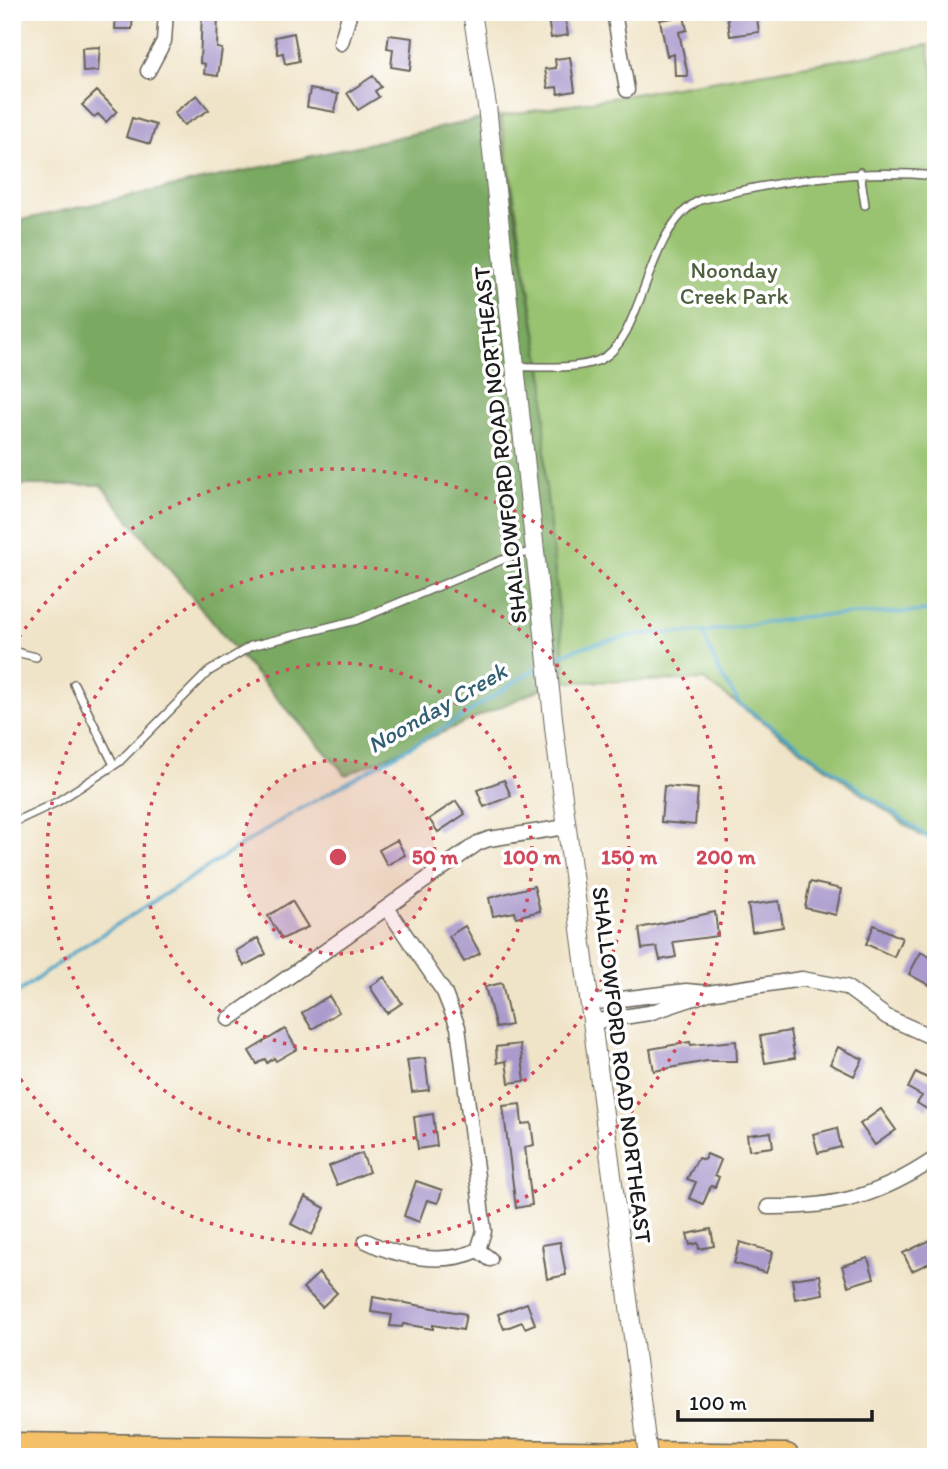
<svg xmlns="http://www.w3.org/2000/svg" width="948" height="1469" font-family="Itim,sans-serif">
  <rect width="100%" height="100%" fill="#fff"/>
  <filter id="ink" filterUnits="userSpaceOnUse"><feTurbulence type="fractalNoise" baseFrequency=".0143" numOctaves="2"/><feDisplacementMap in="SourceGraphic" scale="14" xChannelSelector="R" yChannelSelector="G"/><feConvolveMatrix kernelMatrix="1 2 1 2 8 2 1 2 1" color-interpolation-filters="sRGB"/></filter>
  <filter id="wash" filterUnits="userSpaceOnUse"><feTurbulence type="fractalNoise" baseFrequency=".00686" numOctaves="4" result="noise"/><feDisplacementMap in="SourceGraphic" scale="28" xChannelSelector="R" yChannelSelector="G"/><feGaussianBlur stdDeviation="1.57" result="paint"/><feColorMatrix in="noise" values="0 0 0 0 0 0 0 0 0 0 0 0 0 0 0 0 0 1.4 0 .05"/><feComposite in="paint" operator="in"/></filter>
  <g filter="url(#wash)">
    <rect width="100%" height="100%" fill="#f0e4c8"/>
    <!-- green -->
    <path fill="#99c370" stroke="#5a7046" stroke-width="2" d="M928,45l8,45v744l-15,2 -217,-156 -138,2 -21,-204v-92l-44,-270z"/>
    <!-- forest -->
    <path fill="#7aa962" stroke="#4b623f" stroke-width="2" d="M498,115l47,271v92l20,191 -15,16 -204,90 -101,-113 -144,-177h-89v-263z"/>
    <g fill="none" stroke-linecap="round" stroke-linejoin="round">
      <!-- stream -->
      <path stroke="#49a5c7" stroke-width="3.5" d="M703,632l15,38 21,33 197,140
        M551,659l34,-13 57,-12 61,-2 108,-16 125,-5
        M12,997l59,-43 212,-135 169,-96 89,-58"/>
    </g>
    <g id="blocks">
      <!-- building -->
      <path fill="#ab9bcd" d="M116,12h17l-1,17h-17z
        M202,12h16l-1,36 5,1 -4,27 -14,-2 1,-10 -5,-1z
        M547,12h17l4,23 -17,3z
        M756,12l3,20 -29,4 -3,-21z
        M684,16l3,14 -8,2 9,44h-13l-1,-22 -7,2 -7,-36z
        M294,33l5,28 -14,3 -2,-11 -5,1 -3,-17z
        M389,35l24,3 -3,32 -19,-3 2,-18 -6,-1z
        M100,47l-2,24 -15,1 -1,-24z
        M570,57l5,34 -17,3 -1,-7 -9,1 -3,-19 11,-1 -1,-9z
        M373,76l8,11 -6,4 4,6 -21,13 -11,-17z
        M310,89l28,5 -3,18 -28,-5z
        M97,91l20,20 -11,11 -8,-8 -4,3 -12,-12z
        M197,95l12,15 -25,15 -10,-12z
        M132,118l24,7 -6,19 -24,-7z
        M504,780l7,16 -27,11 -7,-17z
        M664,786l34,3 -3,36 -34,-3z
        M456,801l9,13 -27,18 -9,-13z
        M397,840l8,15 -18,10 -8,-15z
        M810,882l31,7 -5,26 -31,-7z
        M534,886l6,25 -24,6 -1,-5 -22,4 -4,-18z
        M292,901l16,26 -26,12 -14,-23z
        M779,901l4,26 -31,5 -4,-27z
        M715,912l3,24 -45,6 3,15 -16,3 -3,-13 -15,2 -3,-21z
        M874,925l28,13 -8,19 -28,-13z
        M465,926l15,27 -16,9 -15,-26z
        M258,938l8,16 -22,12 -8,-15z
        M921,952l15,8v29l-27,-15z
        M384,977l18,26 -15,10 -17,-26z
        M502,983l9,42 -15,3 -11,-41z
        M329,996l10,16 -27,17 -10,-16z
        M285,1029l12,20 -21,12 -2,-3 -7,5 -2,-4 -8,5 -8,-13z
        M790,1031l5,27 -30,5 -5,-27z
        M736,1041l1,20h-30l-53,10 -4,-22 40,-7 1,3z
        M520,1044l5,37 -16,2 -3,-22 -9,2 -1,-16z
        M838,1047l25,12 -9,17 -24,-12z
        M425,1058l4,32 -17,2 -5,-32z
        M916,1072l20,11v21l-5,-2 -4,7 -10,-6 5,-7 -14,-8z
        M520,1104l2,20 9,-1 3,22 -9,2 7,58 -16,3 -13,-102z
        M881,1109l15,21 -21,15 -15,-21z
        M433,1114l4,32 -19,3 -4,-32z
        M837,1128l4,19 -23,6 -5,-19z
        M771,1132l2,15 -24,3 -2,-15z
        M362,1153l7,19 -32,13 -8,-19z
        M707,1154l14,6 -6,15 4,2 -4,10 -4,-1 -8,18 -14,-6 7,-16 -9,-3 11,-21 6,2z
        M416,1181l26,9 -4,13 -11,-3 -8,22 -15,-6z
        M305,1197l20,11 -13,27 -21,-11z
        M711,1229l3,17 -15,3 -1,-6 -8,2 -3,-11z
        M931,1240l5,20 -24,11 -9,-18z
        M560,1242l6,33 -19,4 -5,-34z
        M740,1242l33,10 -7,21 -32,-10z
        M868,1258l6,20 -26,8 -6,-20z
        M319,1273l18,20 -15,14 -19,-19z
        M820,1275l3,19 -28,5 -3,-20z
        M373,1297l93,17 -3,16 -30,-5v4l-30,-5 -1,3 -12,-1 2,-11 -21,-3z
        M527,1303l8,21 -10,4 -3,-6 -18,7 -6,-15z"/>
    </g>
  </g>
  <g filter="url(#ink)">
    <use href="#blocks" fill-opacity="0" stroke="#666258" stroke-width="2"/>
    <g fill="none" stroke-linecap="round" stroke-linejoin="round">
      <defs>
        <path id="service" d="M860,172l5,33
          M515,367c26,-1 57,3 82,-6 48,-17 46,-132 103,-161 78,-19 156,-32 236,-24
          M12,651l24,6
          M74,684l40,81
          M12,823l45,-21 62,-40 89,-90 43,-26 106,-26 145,-60 34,-10"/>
        <path id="minor" d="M614,12l13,78
          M341,43l9,-31
          M148,71l16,-30 2,-29
          M589,1003l97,-12 22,2 94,-14 44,8 41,30 49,22
          M229,1019l249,-176 11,-4 77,-12
          M591,1022l58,-9 57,-19
          M768,1207c67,1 112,-11 168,-49
          M366,1241c31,16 79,25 112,9l6,-19 -26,-204 -14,-35 -57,-84
          M478,1250l12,9"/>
        <path id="tertiary" d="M472,12l15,94 68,630 86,663"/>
        <path id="motorway" d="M12,1446l774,11"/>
      </defs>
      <!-- service casing -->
      <use href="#service" stroke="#666258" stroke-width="10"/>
      <!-- minor casing -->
      <use href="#minor" stroke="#666258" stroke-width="17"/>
      <!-- tertiary casing -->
      <use href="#tertiary" stroke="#666258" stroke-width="20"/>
      <!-- motorway casing -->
      <use href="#motorway" stroke="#666258" stroke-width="29"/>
      <!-- service -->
      <use href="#service" stroke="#fff" stroke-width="7"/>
      <!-- minor -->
      <use href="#minor" stroke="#fff" stroke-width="14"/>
      <!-- tertiary -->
      <use href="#tertiary" stroke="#fff" stroke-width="18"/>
      <!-- motorway -->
      <use href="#motorway" stroke="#f4c16b" stroke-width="26"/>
      <defs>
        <path id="tertiary-bridge" d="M641,1399l7,58"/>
      </defs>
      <!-- tertiary-bridge casing -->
      <use href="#tertiary-bridge" stroke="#666258" stroke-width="20" stroke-linecap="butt"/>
      <!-- tertiary-bridge -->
      <use href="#tertiary-bridge" stroke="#fff" stroke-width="18"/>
    </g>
  </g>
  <!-- distance rings -->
  <circle cx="338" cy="857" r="97" fill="#d1495b" fill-opacity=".12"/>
  <g fill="none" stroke="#d1495b" stroke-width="3.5" stroke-dasharray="3.5 7">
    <circle cx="338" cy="857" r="97"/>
    <circle cx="338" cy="857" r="194"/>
    <circle cx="338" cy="857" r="291"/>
    <path d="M13 646A388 388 0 1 1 13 1068"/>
  </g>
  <g text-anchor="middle" stroke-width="7" stroke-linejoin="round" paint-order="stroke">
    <!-- park labels -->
    <g font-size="23" fill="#4e5f3e" stroke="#fff">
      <text x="734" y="278">Noonday<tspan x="734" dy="26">Creek Park</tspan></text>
    </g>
    <!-- street labels -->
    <g font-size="23" fill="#1c1c1c" stroke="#fff">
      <text transform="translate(500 445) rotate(-96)" y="8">SHALLOWFORD ROAD NORTHEAST</text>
      <text transform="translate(622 1065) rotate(83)" y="8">SHALLOWFORD ROAD NORTHEAST</text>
    </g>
    <!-- water labels -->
    <g font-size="24" font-style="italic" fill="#326072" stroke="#fff">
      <text transform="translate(437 708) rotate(-30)" y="8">Noonday Creek</text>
    </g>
  </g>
  <circle cx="338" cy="857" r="10" fill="#d1495b" stroke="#fff" stroke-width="3.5"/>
  <g font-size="21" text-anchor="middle" font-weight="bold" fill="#d1495b" stroke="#fff" stroke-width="7" stroke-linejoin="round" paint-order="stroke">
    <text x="435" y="864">50 m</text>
    <text x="532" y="864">100 m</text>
    <text x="629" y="864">150 m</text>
    <text x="726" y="864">200 m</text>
  </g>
  <!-- margin -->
  <rect width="948" height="1469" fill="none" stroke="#fff" stroke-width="42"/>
  <!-- scale -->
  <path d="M678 1410v10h194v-10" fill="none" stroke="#1c1c1c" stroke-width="3.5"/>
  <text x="689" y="1410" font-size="21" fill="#1c1c1c" stroke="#ffffff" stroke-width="5" paint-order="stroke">100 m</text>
</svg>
